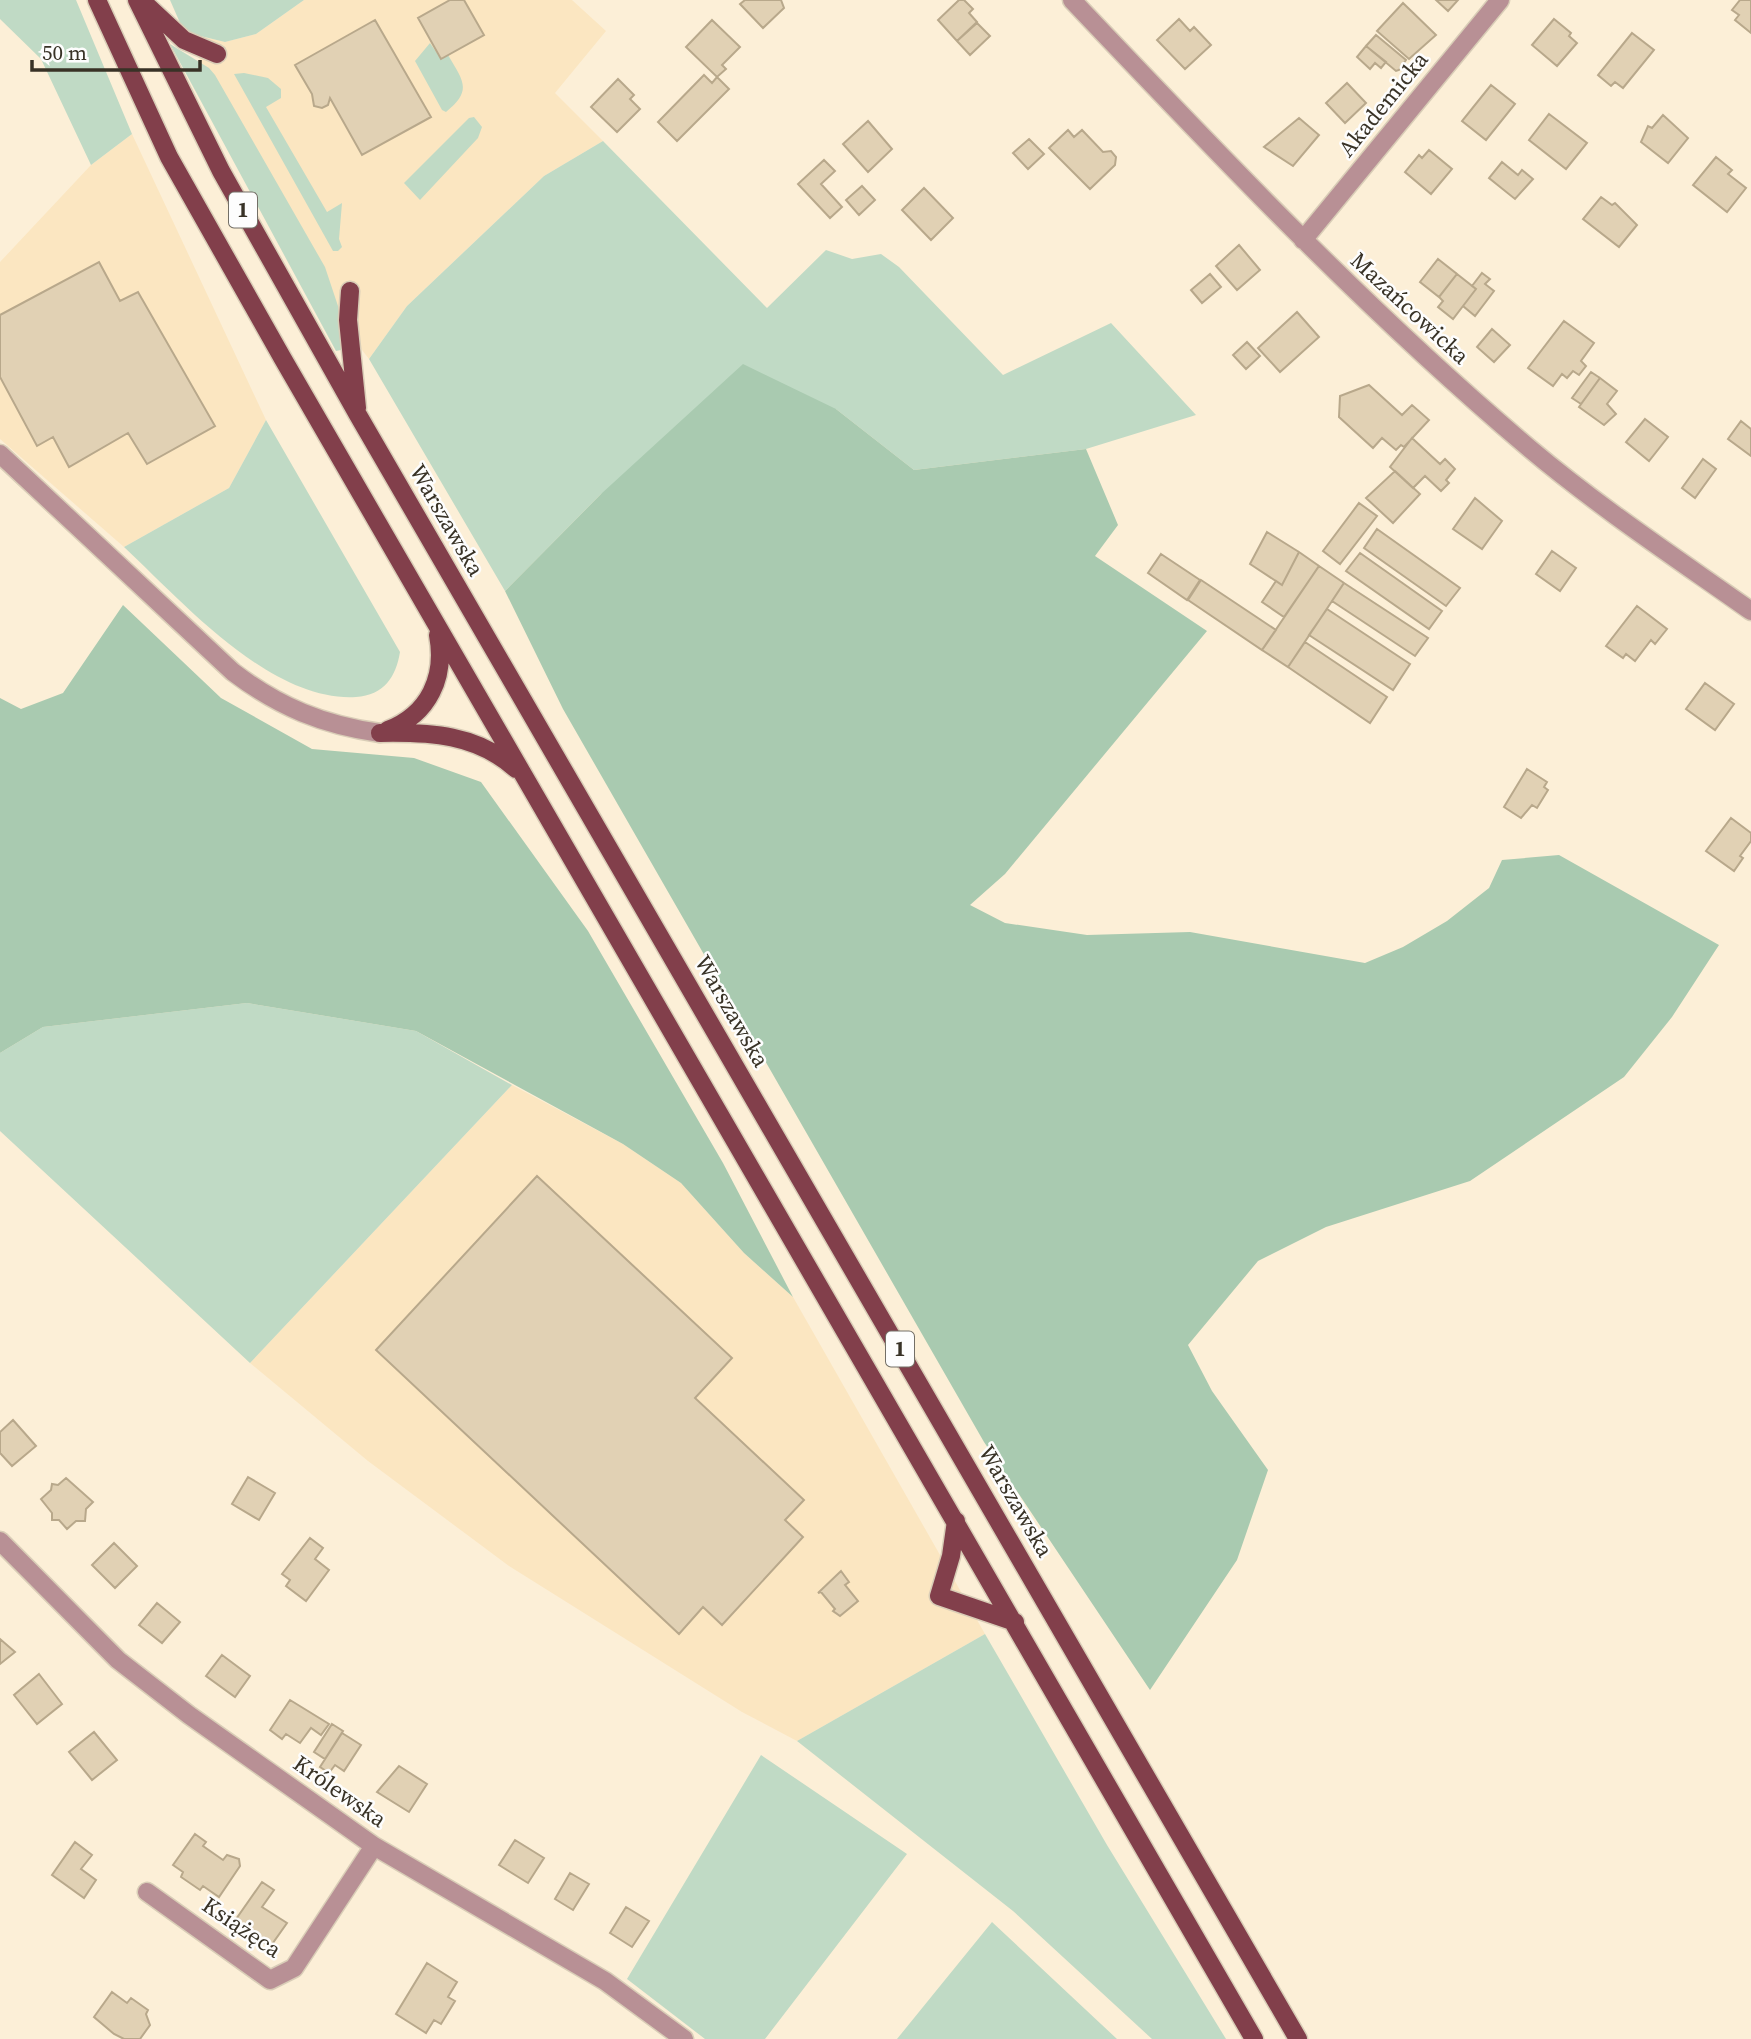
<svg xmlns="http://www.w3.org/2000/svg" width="1751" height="2039" font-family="'Source Serif 4',serif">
  <rect width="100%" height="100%" fill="#fcefd7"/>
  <!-- built -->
  <path fill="#fbe6c1" d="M304,0h268l34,31 -51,62 48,48 -59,35 -137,130 -38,53 -52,-67 -99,-200 -34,-60 41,10 31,-8z
    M132,134l134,286 -37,68 -105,59 -124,-108v-177l91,-97z
    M512,1085l111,59 58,39 63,70 49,44 192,337 -188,107 -55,-29 -233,-146 -141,-105 -118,-98z"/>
  <!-- green -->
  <path fill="#c0dac5" d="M0,0h76l56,134 -41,31 -50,-106 -41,-40z
    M170,0h134l-48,34 -31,8 -41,-10z
    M430,43l11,16 7,-4c15,26 25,35 -2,57l-4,-2 -27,-49z
    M170,44l39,24 6,7 110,192 13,39 3,44 -5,1z
    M244,73l24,5 13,11v9l-15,9 61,105 15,-9 -3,36 3,8 -4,4h-5l-99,-177z
    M474,117l8,10 -4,11 -58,62 -16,-17 65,-65z
    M603,141l164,167 59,-58 26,9 29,-5 18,13 104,108 108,-52 85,92 -110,34 -172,21 -78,-61 -235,85 -96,97 -136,-232 38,-53 137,-130z
    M266,420l134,232c-4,25 -16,43 -44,45 -86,5 -173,-95 -232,-150l105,-59z
    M247,1003l169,28 96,54 -262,278 -250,-232v-78l43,-26z
    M985,1634l122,211 119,194h-74l-139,-128 -216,-170z
    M761,1755l146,99 -142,185h-60l-78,-60z
    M992,1922l125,117h-220z"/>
  <!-- forest -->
  <path fill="#a9cab0" d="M743,364l93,45 78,61 172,-21 32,76 -23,31 112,75 -202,243 -35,31 35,18 82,12 103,-3 175,31 38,-16 44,-26 42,-33 13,-28 57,-5 160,90 -47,72 -48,60 -154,104 -144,46 -68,34 -70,84 24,46 56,79 -31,90 -87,130 -166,-248 -421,-733 -58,-118 96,-97z
    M123,605l98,93 91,51 102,9 67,24 107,149 135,232 70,134 -49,-44 -63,-70 -58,-39 -207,-113 -169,-28 -204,24 -43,26v-355l21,11 42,-16z"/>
  <!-- building -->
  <path fill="#e1d1b4" stroke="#b8a88b" stroke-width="2" d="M450,0h14l20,35 -43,24 -23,-41z
    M745,0h36l3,8 -21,20 -23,-24z
    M959,0h5l9,9 -4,4 8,9 -20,19 -19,-21z
    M1436,0h22l-10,11z
    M1740,0h11v33l-16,-13 4,-5 -7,-5z
    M1403,3l33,32 -27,24 -32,-28z
    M1179,19l11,12 4,-4 17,18 -26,24 -28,-29z
    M1554,19l17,14 -2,3 8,7 -20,23 -25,-21z
    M375,20l56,97 -69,38 -32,-57 -2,7 -6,3 -8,-2 -2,-12 -17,-29z
    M712,20l28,27 -18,18 4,4 -9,8 -31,-30z
    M977,23l13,13 -20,19 -13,-14z
    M1632,33l22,17 -31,38 -8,-6 -4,4 -13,-11z
    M1376,35l30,25 -7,10 -3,1 -30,-25z
    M1366,46l20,16 -5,6 -6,-5 -5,6 -13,-12z
    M704,75l8,8 5,-6 12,12 -52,52 -19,-19z
    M618,79l16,16 -4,4 10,10 -23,23 -26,-25z
    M1347,83l19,20 -21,20 -19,-20z
    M1491,85l24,19 -29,36 -24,-19z
    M1549,114l38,29 -21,26 -37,-29z
    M1663,115l25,23 -20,25 -27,-21 7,-16 4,2z
    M1299,118l20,17 -26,31 -29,-19z
    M868,121l24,28 -24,23 -25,-28z
    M1068,130l6,7 8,-7 21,22 8,-1 5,6 -1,8 -25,24 -41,-41z
    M1029,139l15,15 -16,15 -15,-16z
    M1429,150l23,19 -21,25 -26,-22 14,-17 3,3z
    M1716,157l16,13 -4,4 18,14 -19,24 -34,-27z
    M824,160l11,11 -14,13 21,23 -12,11 -32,-34z
    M1502,162l16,13 4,-5 11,9 -18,20 -26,-21z
    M862,186l13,14 -16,15 -13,-15z
    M924,188l29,30 -22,22 -29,-30z
    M1601,197l11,8 3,-2 22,22 -18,22 -36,-28z
    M1239,245l21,25 -23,20 -21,-24z
    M1438,259l19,15 -18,23 -19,-15z
    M99,262l21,39 18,-9 77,134 -68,38 -19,-31 -59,34 -16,-30 -16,9 -37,-69v-62z
    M1482,273l8,6 -5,5 9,7 -19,25 -12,-10 13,-17 -4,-3z
    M1210,274l11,13 -19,16 -11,-13z
    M1457,274l19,15 -23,30 -15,-12 5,-6 -4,-4z
    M1297,312l22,25 -39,35 -22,-24z
    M1564,321l30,22 -13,18 5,5 -7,9 -6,-4 -6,7 -5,-4 -9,12 -25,-18z
    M1492,329l18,16 -16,17 -17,-15z
    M1247,342l13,14 -14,13 -13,-14z
    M1591,372l9,6 -19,26 -9,-6z
    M1600,378l17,13 -10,13 9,10 -12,11 -25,-18z
    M1369,385l33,30 10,-10 17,15 -25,27 -3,-2 -5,5 -14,-12 -9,10 -34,-31 1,-21z
    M1645,419l23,18 -19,24 -23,-19z
    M1741,421l10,8v27l-23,-17z
    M1412,438l28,26 5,-5 10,10 -9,11 3,3 -8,8 -16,-15 -12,12 -23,-21z
    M1703,459l13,10 -21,29 -13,-10z
    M1395,471l25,23 -27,29 -27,-25z
    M1475,498l27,23 -20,28 -29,-20z
    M1359,503l18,13 -37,48 -17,-13z
    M1377,529l83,59 -14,18 -82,-58z
    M1267,532l32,20 -17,33 -32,-21z
    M1552,551l24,17 -16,23 -24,-17z
    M1299,552l20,14 -35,51 -22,-15 14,-21 6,4z
    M1360,553l82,58 -13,18 -83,-58z
    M1161,554l39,26 -13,20 -39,-27z
    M1319,566l25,17 -56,84 -26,-17z
    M1201,580l75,50 -14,20 -74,-50z
    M1344,583l84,55 -13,18 -83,-55z
    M1637,606l30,23 -12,15 -4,-4 -16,21 -9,-7 -3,4 -17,-12z
    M1327,609l83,55 -17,26 -84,-55z
    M1305,642l82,55 -17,26 -82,-56z
    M1705,683l29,21 -19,26 -29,-21z
    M1527,769l20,13 -3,5 4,3 -11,18 -5,-3 -11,13 -17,-11z
    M1731,818l20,15v8l-11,15 3,2 -9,13 -28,-20z
    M537,1176l195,182 -37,40 109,102 -19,20 18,17 -81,88 -19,-18 -24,27 -303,-284z
    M13,1420l23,26 -24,20 -12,-13v-21z
    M248,1477l27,16 -16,27 -27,-16z
    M66,1478l27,24 -7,7 -1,12h-9l-9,8 -8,-9h-7v-7l-11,-14 10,-9 1,-6 6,1z
    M310,1538l13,10 -8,11 14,11 -23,31 -20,-15 4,-6 -8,-6z
    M114,1543l23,23 -22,22 -23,-23z
    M841,1571l8,11 -4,3 13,16 -18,15 -7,-5 2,-2 -14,-17 -3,1z
    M157,1603l23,19 -18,21 -23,-18z
    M0,1639l15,13 -15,12z
    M222,1655l28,21 -15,21 -29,-21z
    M39,1674l23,30 -25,20 -23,-29z
    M290,1700l39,24 -8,11 -10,-7 -11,15 -14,-9 -4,5 -12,-9z
    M332,1724l11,7 -18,28 -11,-7z
    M94,1732l23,28 -25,20 -23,-28z
    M342,1733l19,12 -17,26 -9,-6 -6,8 -9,-6z
    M399,1766l28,18 -18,28 -32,-20z
    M195,1834l11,8 -3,4 20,14 4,-5 12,4 1,7 -21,31 -16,-11 -3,4 -19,-13 2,-5 -10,-7z
    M515,1840l29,18 -16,25 -29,-18z
    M75,1842l17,13 -11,14 15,11 -12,18 -32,-23z
    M570,1873l19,11 -16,26 -18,-11z
    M262,1882l12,8 -12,17 25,16 -17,24 -36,-25z
    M626,1907l23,14 -17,26 -22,-14z
    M427,1963l30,19 -9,15 7,4 -14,23 -7,-4 -8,13 -30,-19z
    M112,1992l15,11 4,-5 17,12 -2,4 4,11 -10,14h-16l-10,-5 -20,-17z"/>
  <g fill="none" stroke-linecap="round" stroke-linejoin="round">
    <defs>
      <path id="minor" d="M1072,0c147,155 294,310 457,448 70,59 147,110 222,163
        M1303,240l197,-240
        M0,454l233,218c46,35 90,53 147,61
        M0,1541l118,119 71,55 185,131 231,135 79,58
        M147,1892l123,88 24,-12 80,-122"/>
      <path id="major" d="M97,0l72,157 114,202 971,1680
        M137,0l84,171 137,244 940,1624
        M141,0l43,40 33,14
        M350,291l-2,29 9,88
        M388,730c41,-16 58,-53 50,-95
        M380,733c50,-1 97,1 136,36
        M956,1521l-5,35 -12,40 76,26"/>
    </defs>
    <!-- minor casing -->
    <use href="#minor" stroke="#d9cdb7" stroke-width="21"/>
    <!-- major casing -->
    <use href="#major" stroke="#d9cdb7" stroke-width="21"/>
    <!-- minor -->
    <use href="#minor" stroke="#b89095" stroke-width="18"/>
    <!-- major -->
    <use href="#major" stroke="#823f4b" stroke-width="18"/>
  </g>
  <g text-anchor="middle" stroke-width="5" stroke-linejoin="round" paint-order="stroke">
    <!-- shield labels -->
    <g fill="#fdfdfd" stroke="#736f66" stroke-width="2">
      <rect x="229" y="192.5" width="28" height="35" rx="5"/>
      <rect x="886" y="1331.5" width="28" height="35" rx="5"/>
    </g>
    <g font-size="21" font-weight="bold" fill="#383226">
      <text x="243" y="217">1</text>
      <text x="900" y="1356">1</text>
    </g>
    <!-- street labels -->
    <g font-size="23" fill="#383226" stroke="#fdfdfd">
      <text transform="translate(1383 104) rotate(-51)" y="8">Akademicka</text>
      <text transform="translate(1410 308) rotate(43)" y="8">Mazańcowicka</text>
      <text transform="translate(447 520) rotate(60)" y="8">Warszawska</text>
      <text transform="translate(732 1011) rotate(60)" y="8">Warszawska</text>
      <text transform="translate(1016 1501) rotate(60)" y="8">Warszawska</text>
      <text transform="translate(340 1791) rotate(35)" y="8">Królewska</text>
      <text transform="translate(242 1927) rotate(34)" y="8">Książęca</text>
    </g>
  </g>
  <!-- scale -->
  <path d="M32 60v10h168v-10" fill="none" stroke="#383226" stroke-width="3.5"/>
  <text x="42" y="60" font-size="21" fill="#383226" stroke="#fdfdfd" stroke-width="5" paint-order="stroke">50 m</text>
</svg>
